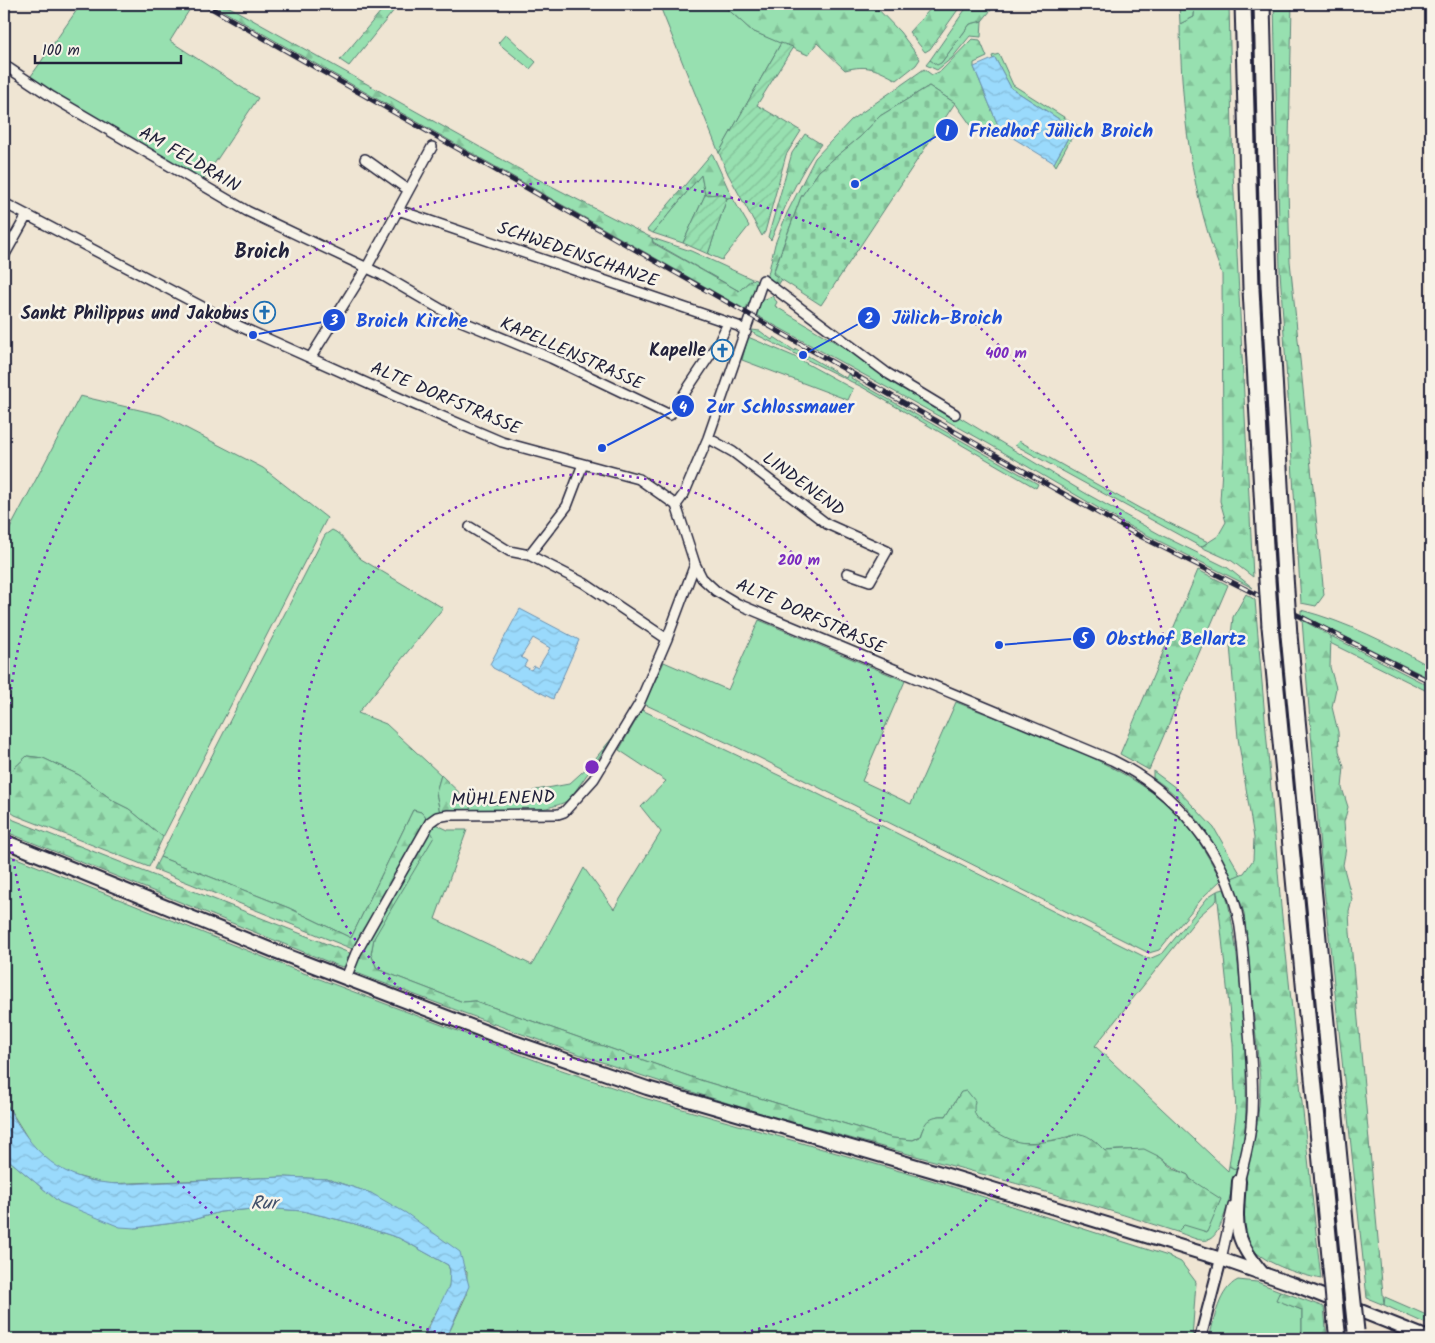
<svg xmlns="http://www.w3.org/2000/svg" width="1435" height="1343" font-family="Kalam,sans-serif">
  <defs>
    <pattern id="forest-firs" width="22" height="20" patternUnits="userSpaceOnUse" patternTransform="scale(1.25)"><rect width="22" height="20" fill="#97e0b0"/><path d="M5 1l3.5 6h-7zM16 11l3.5 6h-7z" fill="#82c098"/></pattern>
    <pattern id="cemetery-stones" width="16" height="16" patternUnits="userSpaceOnUse" patternTransform="scale(1.25)"><rect width="16" height="16" fill="#97e0b0"/><path d="M2 7V4a2 2 0 0 1 4 0v3zM10 15v-3a2 2 0 0 1 4 0v3z" fill="#82c098"/></pattern>
    <pattern id="garden-furrows" width="10" height="10" patternUnits="userSpaceOnUse" patternTransform="scale(1.25)"><rect width="10" height="10" fill="#97e0b0"/><path d="M-1 1l2-2M0 10L10 0M9 11l2-2" fill="none" stroke="#82c098"/></pattern>
    <pattern id="water-waves" width="16" height="10" patternUnits="userSpaceOnUse" patternTransform="scale(1.25)"><rect width="16" height="10" fill="#9adafc"/><path d="M0 5q4-4 8 0t8 0" fill="none" stroke="#84bbd9"/></pattern>
  </defs>
  <rect width="100%" height="100%" fill="#efe5d3"/>
  <filter id="ink" filterUnits="userSpaceOnUse"><feTurbulence type="fractalNoise" baseFrequency=".02" numOctaves="2"/><feDisplacementMap in="SourceGraphic" scale="10" xChannelSelector="R" yChannelSelector="G"/><feConvolveMatrix kernelMatrix="1 2 1 2 8 2 1 2 1" color-interpolation-filters="sRGB"/></filter>
  <g filter="url(#ink)">
    <!-- grass -->
    <path fill="#97e0b0" stroke="#5c8176" d="M81,4h112l-23,37 88,57 -54,81 -18,-7 -157,-93z
      M659,4h63l30,27 29,12 -62,110z
      M1179,4h16l-1,13 -14,7z
      M982,21l-1,16 -11,-1 -18,22 -15,12 -11,-5 4,-5 11,3 29,-39z
      M506,34l30,28 -6,7 -32,-26z
      M999,54l14,31 65,41 -22,40 -2,-3 16,-29 1,-7 -60,-39 -16,-30 -2,1 -1,-3z
      M701,175l4,20 -22,48 -30,-10z
      M732,197l17,29 -27,34 -14,-6 19,-56z
      M652,238l39,13 61,28 -13,12 -86,-49z
      M772,296l5,6 -2,4 310,187 76,42 67,33 25,20 -124,-62 -140,-82 -233,-129 5,-14z
      M752,330l8,1 12,9 2,-3 21,14 1,-2 50,29 2,-4 4,2 -1,2 187,106 -2,4 -174,-101 -109,-54z
      M748,337l45,19 60,33 -5,11 -106,-40z
      M80,396l81,19 102,53 64,50 -164,319 -34,-28 -14,-7 -36,-27 -36,-17 -16,-2 -17,16 -6,-1v-231z
      M1019,441l122,68 67,33 -7,5 -186,-102z
      M332,530c11,4 19,21 29,29l82,49 -85,105 28,11 55,51 -5,17 4,21 -13,6 -6,-7 -8,-2 -62,128 -62,-30 -129,-51 165,-322z
      M1301,610c46,12 89,34 130,57v12l-130,-64z
      M759,620l146,61 -43,100 49,23 45,-102c71,29 179,62 229,120 14,18 25,38 36,58l-17,16 -45,54 -10,3 -391,-196 -114,-53 20,-42 64,28z
      M1331,636l100,51v6l-101,-50z
      M642,710l174,83 333,166 14,-6 46,-57 8,-5v9l-18,16 -104,130 133,125 1,-5 6,3 2,-2c-4,16 -13,65 -27,72 -8,5 -25,-5 -33,-7l6,-7 16,-39 -9,-7 -2,-4c-11,-5 -18,-11 -27,-17 -16,-9 -38,-9 -56,-7l-15,-13 -10,-4 -35,8 -24,1 -13,-3 -31,-21 -16,-27 -15,24c-16,-1 -21,6 -26,20l-7,4 -21,-2 -192,-58 -225,-79 -12,1 -86,-33 -6,-15 3,-16 59,-115 15,7h19l-32,89 97,46 52,-97 30,41 47,-77 -20,-25 25,-26 -47,-31z
      M617,732l-48,68c-27,15 -67,10 -98,13l-1,-10 28,1 38,-14 33,-6 21,-19z
      M1153,771l23,17 38,40 27,47 -9,3c-19,-39 -42,-76 -79,-100z
      M4,853l289,116 263,99 88,30 287,82 237,76 13,6 15,20 -4,57h-746l20,-43 1,-24 -96,-79 -44,-14 -43,-2 -178,7 -41,-11 -22,-15 -13,-16 -26,-42z
      M4,1156l55,46 76,26 54,-7 31,-9 43,-4 40,3 49,12 47,15 49,27c11,25 -19,50 -25,74h-419z
      M1238,1280l19,2 23,9 -3,9 25,10v29h-93c5,-19 10,-50 29,-59z
      M1385,1297l46,20v9l-47,-21z"/>
    <!-- forest -->
    <path fill="url(#forest-firs)" stroke="#5c8176" d="M211,4h13l304,170 124,64 1,5 86,48 13,-12 4,1 2,5 -12,25z
      M387,4h12l-50,62 -9,-6z
      M722,4h151l27,28 20,27 -4,6 -19,15c-21,-11 -29,-16 -52,-10l-28,-27 -9,12 -56,-24z
      M935,4h27l-32,45 -5,3 -16,-20z
      M969,4h27l-14,17 -12,3 -29,39 -4,2 -7,-5z
      M1195,4h34l4,169 20,404 -21,-16 -31,-14 17,-11 8,-14 -6,-21 3,-49 -1,-178c-31,-80 -41,-165 -42,-250l14,-7z
      M1274,4h18l-4,184 2,73 34,334 -8,11 -15,-3 -21,-332z
      M972,39l8,1 7,17 -13,6v4l26,63 -25,1 -20,-28 -26,-17 -49,30 -20,21 -41,34 -18,26 -28,76 9,6 -5,8 -10,-8 8,-35 12,-31 28,-55 36,-38 73,-51 8,6 9,-4z
      M805,134l16,10c-22,28 -36,63 -50,96l-3,-3 24,-84z
      M712,153l20,44 -5,1 -6,-4 -16,1 -4,-20 -48,58 -6,-3z
      M1198,570l30,15 -79,185 -29,-16z
      M1246,594l9,6 26,307 40,372c-24,-5 -60,-16 -75,-37 -14,-20 6,-88 10,-113 3,-17 4,-33 4,-50l-16,-166 -12,-35 12,-5 9,-13 1,-22 -16,-100 -8,-93 3,-28z
      M1302,620l29,16 -1,31 6,21 -4,19 6,25 1,19 5,16 -2,21 6,19 -4,15 2,26 -3,17 9,34 -3,12 1,21 34,373 -17,-7 -46,-438z
      M27,756l16,2 36,17 36,27 14,7 34,28 -14,30 -134,-52 -11,-8v-36l6,1z
      M441,775l29,28 1,10h-31l-4,-21z
      M413,810l8,2 6,7 -72,131 -201,-81 6,-12 129,51 62,30z
      M4,813l10,7 338,134 -3,10 -6,3 -7,-2 -332,-134z
      M429,828l5,9 -60,101 -3,16 6,15 86,33 12,-1 225,79 192,58 21,2 7,-3c5,-16 9,-22 26,-21l15,-24 6,-1 8,10c-3,13 1,17 11,24 31,22 40,20 76,14 6,-1 13,-5 18,-5 10,1 19,11 25,17l39,-2 16,8 14,12 14,6 2,4 31,20 -14,33 -23,-7 -7,7c-142,-47 -287,-81 -430,-123 -133,-40 -263,-88 -393,-137l6,-20z
      M1224,889c15,38 35,252 11,280l-6,-3 7,-52 -3,-70 -16,-153z
      M1280,1291l44,16 3,32h-25v-29l-26,-10z"/>
    <!-- cemetery -->
    <path fill="url(#cemetery-stones)" stroke="#5c8176" d="M929,86l26,17 -134,202 -48,-31 28,-77 18,-26 41,-34 20,-21z"/>
    <!-- garden -->
    <path fill="url(#garden-furrows)" stroke="#5c8176" d="M781,43l12,4 -36,58 44,26 -15,24 -21,77 -3,4 -34,-62 -9,-21z
      M721,194l6,4 -19,56 -25,-11 22,-48z"/>
    <!-- water -->
    <path fill="url(#water-waves)" stroke="#6a90af" fill-rule="evenodd" d="M995,58l16,30 60,39 -1,7 -16,29 -54,-33 -26,-63z
      M520,609l59,31 -26,59 -60,-31 -3,-4zM533,638l17,10 -12,20 -4,-2 -3,4 -7,-4 3,-5 -6,-4z
      M4,1100c28,53 56,83 119,84l161,-7 43,2 44,14 35,20 54,39 9,34 -23,53h-23l26,-53 1,-15 -2,-6 -49,-27 -47,-15 -49,-12 -40,-3 -43,4 -31,9 -54,7 -15,-1 -61,-25 -55,-46z"/>
    <g fill="none" stroke-linecap="round" stroke-linejoin="round">
      <defs>
        <path id="minor" d="M4,65l48,32 195,114 135,64 79,46 90,37 119,57 50,-75 8,-17
          M365,159l42,30
          M4,203l235,123 174,78 89,38 137,37 37,26 19,59 7,14 14,13 22,13 374,156c63,31 114,91 127,161 5,29 6,59 8,87 3,39 8,79 4,118 -2,20 -8,40 -13,60
          M398,210l34,-63
          M4,256l23,-41
          M311,357l56,-90 31,-57 340,116 8,6
          M708,438l25,14 94,72 60,27 -17,30 -23,-8
          M583,464l-16,42 -38,49 55,28 83,56
          M676,505l8,-11 24,-56 55,-158 124,93 68,41
          M470,527l39,24 20,4
          M346,978l10,-25 74,-131 7,-5 11,-2 110,-1 6,-2 30,-33 45,-75 28,-65 28,-75
          M1221,1259l12,-53"/>
        <path id="tertiary" d="M1200,1339l21,-80"/>
        <path id="secondary" d="M4,841l268,109 222,85 153,53 287,83 287,88 74,26 136,54
          M1239,1181c-3,45 -7,56 24,93"/>
        <path id="motorway" d="M1243,4l8,285 15,276
          M1262,4l7,281 16,291
          M1270,626l61,641
          M1289,635l61,639
          M1336,1323l2,16"/>
      </defs>
      <!-- minor casing -->
      <use href="#minor" stroke="#22223b" stroke-width="12"/>
      <!-- tertiary casing -->
      <use href="#tertiary" stroke="#22223b" stroke-width="14"/>
      <!-- secondary casing -->
      <use href="#secondary" stroke="#22223b" stroke-width="16"/>
      <!-- motorway casing -->
      <use href="#motorway" stroke="#22223b" stroke-width="19"/>
      <!-- minor -->
      <use href="#minor" stroke="#f7f3e8" stroke-width="9"/>
      <!-- tertiary -->
      <use href="#tertiary" stroke="#f7f3e8" stroke-width="10"/>
      <!-- secondary -->
      <use href="#secondary" stroke="#f7f3e8" stroke-width="12"/>
      <!-- motorway -->
      <use href="#motorway" stroke="#f7f3e8" stroke-width="15"/>
      <defs>
        <path id="rail" d="M204,4l853,486 79,44 295,148"/>
      </defs>
      <!-- rail casing -->
      <use href="#rail" stroke="#22223b" stroke-width="5"/>
      <!-- rail -->
      <use href="#rail" stroke="#f7f3e8" stroke-width="3" stroke-dasharray="9" stroke-linecap="butt"/>
      <defs>
        <path id="motorway-bridge" d="M1266,565l4,61
          M1285,576l4,59
          M1331,1267l5,56
          M1350,1274l6,57"/>
      </defs>
      <!-- motorway-bridge casing -->
      <use href="#motorway-bridge" stroke="#22223b" stroke-width="19" stroke-linecap="butt"/>
      <!-- motorway-bridge -->
      <use href="#motorway-bridge" stroke="#f7f3e8" stroke-width="15"/>
    </g>
  </g>
  <!-- distance rings -->
  <g fill="none" stroke="#7b2cbf" stroke-width="2.5" stroke-dasharray="2.5 5">
    <circle cx="592" cy="767" r="293"/>
    <path d="M465 1339A586 586 0 1 1 719 1339"/>
  </g>
  <!-- icons -->
  <defs>
    <symbol id="church-ring" viewBox="-11 -11 22 22"><circle r="9.5" fill="#f7f3e8" stroke="#1f6fb2" stroke-width="1.5"/><path d="M-1.2-6h2.4v3.5h3.3v2.4h-3.3V6h-2.4V-.1h-3.3v-2.4h3.3Z" fill="#1f6fb2"/></symbol>
  </defs>
  <g fill-rule="evenodd">
    <use href="#church-ring" x="252" y="300" width="25" height="25"/>
    <use href="#church-ring" x="710" y="338" width="25" height="25"/>
  </g>
  <g text-anchor="middle" stroke-width="5" stroke-linejoin="round" paint-order="stroke">
    <!-- street labels -->
    <g font-size="18" fill="#22223b" stroke="#f7f3e8">
      <text transform="translate(190 159) rotate(30)" y="6">AM FELDRAIN</text>
      <text transform="translate(578 254) rotate(19)" y="6">SCHWEDENSCHANZE</text>
      <text transform="translate(572 353) rotate(24)" y="6">KAPELLENSTRASSE</text>
      <text transform="translate(446 398) rotate(23)" y="6">ALTE DORFSTRASSE</text>
      <text transform="translate(804 484) rotate(36)" y="6">LINDENEND</text>
      <text transform="translate(811 616) rotate(24)" y="6">ALTE DORFSTRASSE</text>
      <text transform="translate(503 798) rotate(-2)" y="6">MÜHLENEND</text>
    </g>
    <!-- poi labels -->
    <g font-size="18" font-weight="bold" fill="#22223b" stroke="#f7f3e8" text-anchor="end">
      <text x="249" y="319">Sankt Philippus und Jakobus</text>
      <text x="706" y="356">Kapelle</text>
    </g>
    <!-- water labels -->
    <g font-size="19" font-style="italic" fill="#40506b" stroke="#f7f3e8">
      <text transform="translate(264 1202) rotate(-1)" y="7">Rur</text>
    </g>
    <!-- quarter labels -->
    <g font-size="20" font-weight="bold" fill="#22223b" stroke="#f7f3e8">
      <text x="262" y="258">Broich</text>
    </g>
  </g>
  <circle cx="592" cy="767" r="8" fill="#7b2cbf" stroke="#f7f3e8" stroke-width="2.5"/>
  <g font-size="15" text-anchor="middle" font-weight="bold" fill="#7b2cbf" stroke="#f7f3e8" stroke-width="5" stroke-linejoin="round" paint-order="stroke">
    <text x="1006" y="358">400 m</text>
    <text x="799" y="565">200 m</text>
  </g>
  <!-- callouts -->
  <path fill="none" stroke="#1d4ed8" stroke-width="2" d="M855 184L947 130M803 355L869 318M253 335L334 320M602 448L683 406M999 645L1084 638"/>
  <g fill="#1d4ed8" stroke="#f7f3e8" stroke-width="2">
    <circle cx="855" cy="184" r="5"/>
    <circle cx="803" cy="355" r="5"/>
    <circle cx="253" cy="335" r="5"/>
    <circle cx="602" cy="448" r="5"/>
    <circle cx="999" cy="645" r="5"/>
    <circle cx="947" cy="130" r="12"/>
    <circle cx="869" cy="318" r="12"/>
    <circle cx="334" cy="320" r="12"/>
    <circle cx="683" cy="406" r="12"/>
    <circle cx="1084" cy="638" r="12"/>
  </g>
  <g font-size="15" text-anchor="middle" font-weight="bold" fill="#fff">
    <text x="947" y="136">1</text>
    <text x="869" y="323">2</text>
    <text x="334" y="325">3</text>
    <text x="683" y="412">4</text>
    <text x="1084" y="643">5</text>
  </g>
  <g font-size="19" text-anchor="middle" font-weight="bold" fill="#1d4ed8" stroke="#f7f3e8" stroke-width="5" stroke-linejoin="round" paint-order="stroke">
    <text x="1061" y="137">Friedhof Jülich Broich</text>
    <text x="947" y="324">Jülich-Broich</text>
    <text x="412" y="327">Broich Kirche</text>
    <text x="780" y="413">Zur Schlossmauer</text>
    <text x="1176" y="645">Obsthof Bellartz</text>
  </g>
  <!-- margin -->
  <rect width="1435" height="1343" fill="none" stroke="#f7f3e8" stroke-width="20"/>
  <rect x="10" y="10" width="1415" height="1323" fill="none" stroke="#22223b" stroke-width="2" filter="url(#ink)"/>
  <!-- scale -->
  <path d="M35 55v8h146v-8" fill="none" stroke="#22223b" stroke-width="2.5"/>
  <text x="42" y="55" font-size="15" fill="#22223b" stroke="#f7f3e8" stroke-width="4" paint-order="stroke">100 m</text>
</svg>
